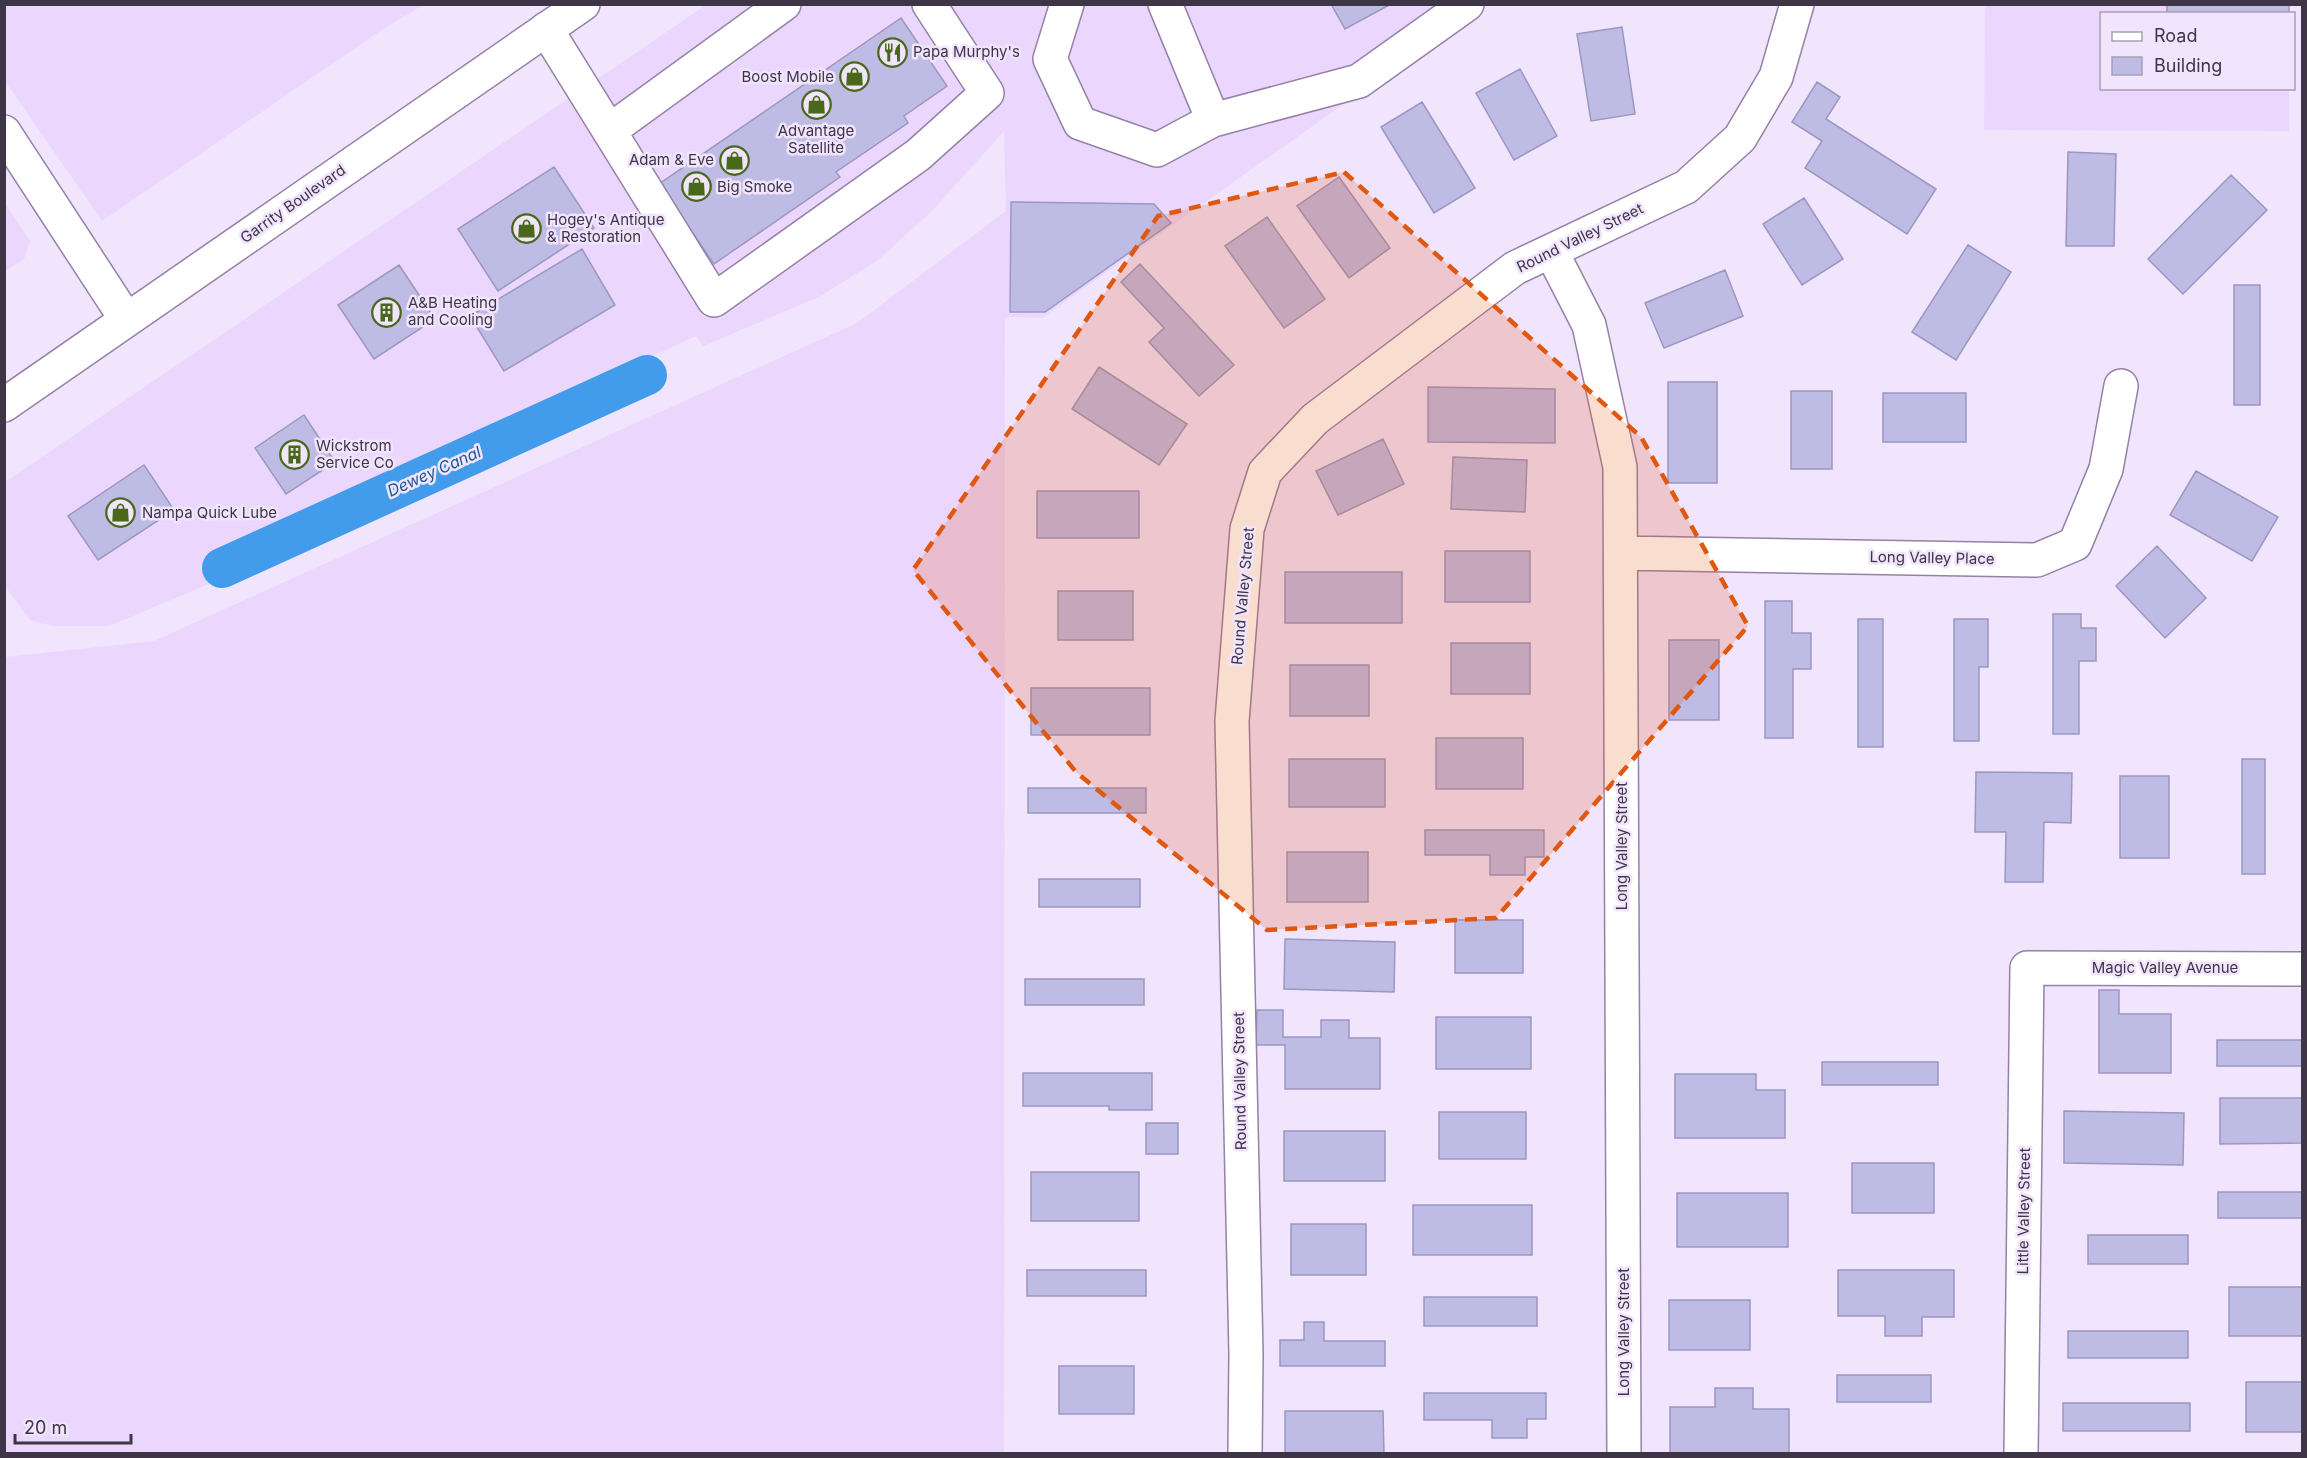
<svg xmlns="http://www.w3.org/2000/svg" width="2307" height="1458" font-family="Inter,sans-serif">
  <rect width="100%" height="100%" fill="#f1e4fd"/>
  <!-- built -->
  <path fill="#ebd7fd" d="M4,5l1,-1 418,1 -40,24 -281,192 -97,-140z
    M706,5h777l-441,313 -37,-1 -1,1136h-1000l1,-796 149,-16 703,-318 149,-112 -2,-80 -71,79 -55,50 -59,37 -116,49 -7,-10 -319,146 -163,78 7,19 -112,47h-56l-23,-6 -25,-34v-104z
    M1985,5h304v9h-187v74l187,1v42l-305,-1z
    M5,203l25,38 -6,18 -19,13z"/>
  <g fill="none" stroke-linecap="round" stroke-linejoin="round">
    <!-- canal -->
    <path stroke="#439beb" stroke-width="40" d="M222,568l425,-193"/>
  </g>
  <!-- building -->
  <path fill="#bebbe5" stroke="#9b97c1" stroke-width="1.5" d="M1331,4h60l-46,25z
    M2167,4h122v10h-122z
    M901,18l46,68 -43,30 4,7 -72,49 4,5 -126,87 -55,-80z
    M1622,27l13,87 -44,7 -14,-87z
    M1520,69l37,67 -43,24 -38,-67z
    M1817,82l23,15 -14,22 110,70 -29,45 -102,-66 17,-27 -30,-19z
    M1422,102l53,86 -41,25 -53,-86z
    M2068,152l48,2 -2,92h-48z
    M554,167l40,61 -96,63 -40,-62z
    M2231,175l36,35 -84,84 -35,-35z
    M1339,177l51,71 -41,30 -52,-72z
    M1804,198l39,61 -41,26 -39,-61z
    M1011,202l143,2 17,19 -126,89h-35z
    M1267,217l58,82 -41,29 -59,-82z
    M1968,245l43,27 -55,88 -44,-28z
    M582,249l33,56 -111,66 -34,-55z
    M1140,264l94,101 -35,31 -50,-54 15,-14 -43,-46z
    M399,265l36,54 -61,40 -36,-54z
    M1725,270l18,46 -79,32 -19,-45z
    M2234,285h26v120h-26z
    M1099,367l88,57 -28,41 -87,-56z
    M1668,382h49v101h-49z
    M1428,387l127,2v54l-127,-1z
    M1791,391h41v78h-41z
    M1883,393h83v49h-83z
    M304,415l31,47 -49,32 -31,-46z
    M1383,439l21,45 -66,31 -22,-44z
    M1453,457l74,3 -2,52 -74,-3z
    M144,465l30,45 -76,50 -30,-44z
    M2196,471l82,46 -26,44 -82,-46z
    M1037,491h102v47h-102z
    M2157,546l49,52 -41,40 -49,-52z
    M1445,551h85v51h-85z
    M1285,572h117v51h-117z
    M1058,591h75v49h-75z
    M1765,601h27v32h19v36h-18v69h-28z
    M2053,614h28v14h15v33h-17v73h-26z
    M1858,619h25v128h-25z
    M1954,619h34v48h-9v74h-25z
    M1669,640h50v80h-50z
    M1451,643h79v51h-79z
    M1290,665h79v51h-79z
    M1031,688h119v47h-119z
    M1436,738h87v51h-87z
    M1289,759h96v48h-96z
    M2242,759h23v115h-23z
    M1976,772l96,1 -1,50 -27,-1 -1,60h-38l1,-50h-31z
    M2120,776h49v82h-49z
    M1028,788h118v25h-118z
    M1425,830h119v27h-19v18h-35v-20h-65z
    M1287,852h81v50h-81z
    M1039,879h101v28h-101z
    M1455,920h68v53h-68z
    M1285,939l110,3 -1,50 -110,-3z
    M1025,979h119v26h-119z
    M2099,990h20v24h52v59h-72z
    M1257,1010h26v27h38v-17h28v18h31v51h-95v-44h-29z
    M1436,1017h95v52h-95z
    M2217,1040h85v26h-85z
    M1822,1062h116v23h-116z
    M1023,1073h129v37h-43v-4h-86z
    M1675,1074h81v16h29v48h-110z
    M2220,1098h82v45l-82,1z
    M2064,1111l120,2 -1,52 -119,-2z
    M1439,1112h87v47h-87z
    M1146,1123h32v31h-32z
    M1284,1131h101v50h-101z
    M1852,1163h82v50h-82z
    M1031,1172h108v49h-108z
    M2218,1192h84v26h-84z
    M1677,1193h111v54h-111z
    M1413,1205h119v50h-119z
    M1291,1224h75v51h-75z
    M2088,1235h100v29h-100z
    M1027,1270h119v26h-119z
    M1838,1270h116v47h-32v19h-37v-20h-47z
    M2229,1287h73v49h-73z
    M1424,1297h113v29h-113z
    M1669,1300h81v50h-81z
    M1304,1322h20v19h61v25h-105v-26h24z
    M2068,1331h120v27h-120z
    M1059,1366h75v48h-75z
    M1837,1375h94v27h-94z
    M2246,1382h56v50h-56z
    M1715,1388h38v21h36v45h-119v-47h45z
    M1424,1393h122v26h-19v19h-35v-18h-68z
    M2063,1403h127v28h-127z
    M1285,1411h98l1,43h-99z"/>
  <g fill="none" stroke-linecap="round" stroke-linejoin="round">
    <defs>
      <path id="minor" d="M1067,4l-17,55 30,64 77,27 56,-30 -48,-116
        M546,29l168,271 204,-145 69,-62 -58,-89
        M1213,120l146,-39 108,-77
        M609,131l175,-127
        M4,132l122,187
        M1551,251l38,74 31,142 4,987
        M1621,553l416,7 38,-16 31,-75 15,-83
        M1245,1454l1,-100 -14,-633 15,-192 18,-57 50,-53 200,-151 171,-81 54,-49 36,-61 21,-73
        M2021,1454l6,-486 275,1"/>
      <path id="major" d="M4,405l579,-401"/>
    </defs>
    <!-- minor casing -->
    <use href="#minor" stroke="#9581a7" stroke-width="36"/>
    <!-- major casing -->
    <use href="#major" stroke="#9581a7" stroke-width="36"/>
    <!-- minor -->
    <use href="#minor" stroke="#fff" stroke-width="33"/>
    <!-- major -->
    <use href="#major" stroke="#fff" stroke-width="33"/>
  </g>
  <!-- marked area -->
  <path fill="#e0570f" fill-opacity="0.2" stroke="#e0570f" stroke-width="4.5" stroke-dasharray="12 8" stroke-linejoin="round" d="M1344,172l297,265 107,189 -252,292 -229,12 -191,-158 -163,-202 245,-354z"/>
  <!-- icons -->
  <defs>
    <symbol id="restaurant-ring" viewBox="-11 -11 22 22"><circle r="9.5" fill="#f1e4fd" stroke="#49681c" stroke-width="1.5"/><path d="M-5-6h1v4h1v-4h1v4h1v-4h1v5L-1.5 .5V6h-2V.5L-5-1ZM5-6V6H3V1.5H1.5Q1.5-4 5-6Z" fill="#49681c"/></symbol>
    <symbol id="shop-ring" viewBox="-11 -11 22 22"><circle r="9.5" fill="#f1e4fd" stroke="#49681c" stroke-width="1.5"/><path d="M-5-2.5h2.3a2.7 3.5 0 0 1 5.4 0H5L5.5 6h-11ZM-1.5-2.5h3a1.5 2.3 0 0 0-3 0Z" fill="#49681c"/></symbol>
    <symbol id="building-ring" viewBox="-11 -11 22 22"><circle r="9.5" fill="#f1e4fd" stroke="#49681c" stroke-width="1.5"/><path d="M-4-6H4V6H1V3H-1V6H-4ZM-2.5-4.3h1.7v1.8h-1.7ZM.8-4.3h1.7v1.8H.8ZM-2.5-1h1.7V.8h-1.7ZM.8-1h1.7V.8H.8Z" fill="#49681c"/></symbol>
  </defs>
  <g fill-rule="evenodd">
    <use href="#restaurant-ring" x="876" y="36" width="33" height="33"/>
    <use href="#shop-ring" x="838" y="60" width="33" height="33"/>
    <use href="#shop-ring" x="800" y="88" width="33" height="33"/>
    <use href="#shop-ring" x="718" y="144" width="33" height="33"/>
    <use href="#shop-ring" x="680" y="170" width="33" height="33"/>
    <use href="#shop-ring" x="510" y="212" width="33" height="33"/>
    <use href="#building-ring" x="370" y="296" width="33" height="33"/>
    <use href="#building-ring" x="278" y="438" width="33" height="33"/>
    <use href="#shop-ring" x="104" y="496" width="33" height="33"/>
  </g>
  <g text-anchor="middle" stroke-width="5" stroke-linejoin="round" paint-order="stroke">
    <!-- poi labels -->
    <g font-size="15" fill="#3e3646" stroke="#f1e4fd" text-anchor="start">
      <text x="913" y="57">Papa Murphy's</text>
      <text x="834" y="82" text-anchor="end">Boost Mobile</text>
      <text x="816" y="136" text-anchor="middle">Advantage<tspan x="816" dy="17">Satellite</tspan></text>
      <text x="714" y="165" text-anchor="end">Adam &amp; Eve</text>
      <text x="717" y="192">Big Smoke</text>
      <text x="547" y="225">Hogey's Antique<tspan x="547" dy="17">&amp; Restoration</tspan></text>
      <text x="408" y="308">A&amp;B Heating<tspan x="408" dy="17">and Cooling</tspan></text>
      <text x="316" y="451">Wickstrom<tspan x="316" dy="17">Service Co</tspan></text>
      <text x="142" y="518">Nampa Quick Lube</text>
    </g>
    <!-- street labels -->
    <g font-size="15" fill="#3e3646" stroke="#f1e4fd">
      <text transform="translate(293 204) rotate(-35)" y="5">Garrity Boulevard</text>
      <text transform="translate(1580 238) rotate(-26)" y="5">Round Valley Street</text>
      <text transform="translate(1932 558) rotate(1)" y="5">Long Valley Place</text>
      <text transform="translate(1243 596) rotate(-85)" y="5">Round Valley Street</text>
      <text transform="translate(1622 846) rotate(-90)" y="5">Long Valley Street</text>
      <text x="2165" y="973">Magic Valley Avenue</text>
      <text transform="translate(1240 1081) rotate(-91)" y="5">Round Valley Street</text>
      <text transform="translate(2024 1211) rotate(-89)" y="5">Little Valley Street</text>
      <text transform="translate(1624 1332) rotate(-90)" y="5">Long Valley Street</text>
    </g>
    <!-- water labels -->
    <g font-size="16" font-style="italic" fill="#1e5a8f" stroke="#f1e4fd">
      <text transform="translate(434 471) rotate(-24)" y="6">Dewey Canal</text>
    </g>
  </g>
  <!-- border -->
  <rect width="2307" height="1458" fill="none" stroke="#3e3646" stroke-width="12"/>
  <!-- legend -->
  <rect x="2100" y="12" width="195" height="78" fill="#f1e4fd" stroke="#a99eb4" stroke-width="1.5"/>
  <rect x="2112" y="32" width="30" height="9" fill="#ffffff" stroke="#a99eb4" stroke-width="1.5"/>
  <text x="2154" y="42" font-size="18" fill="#3e3646">Road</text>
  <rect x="2112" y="57" width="30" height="18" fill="#bebbe5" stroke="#a99eb4" stroke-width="1.5"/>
  <text x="2154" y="72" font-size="18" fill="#3e3646">Building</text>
  <!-- scale -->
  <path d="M15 1434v9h116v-9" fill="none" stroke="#3e3646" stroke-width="3"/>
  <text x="24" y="1434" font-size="18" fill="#3e3646" stroke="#f1e4fd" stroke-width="4.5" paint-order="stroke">20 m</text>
</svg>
